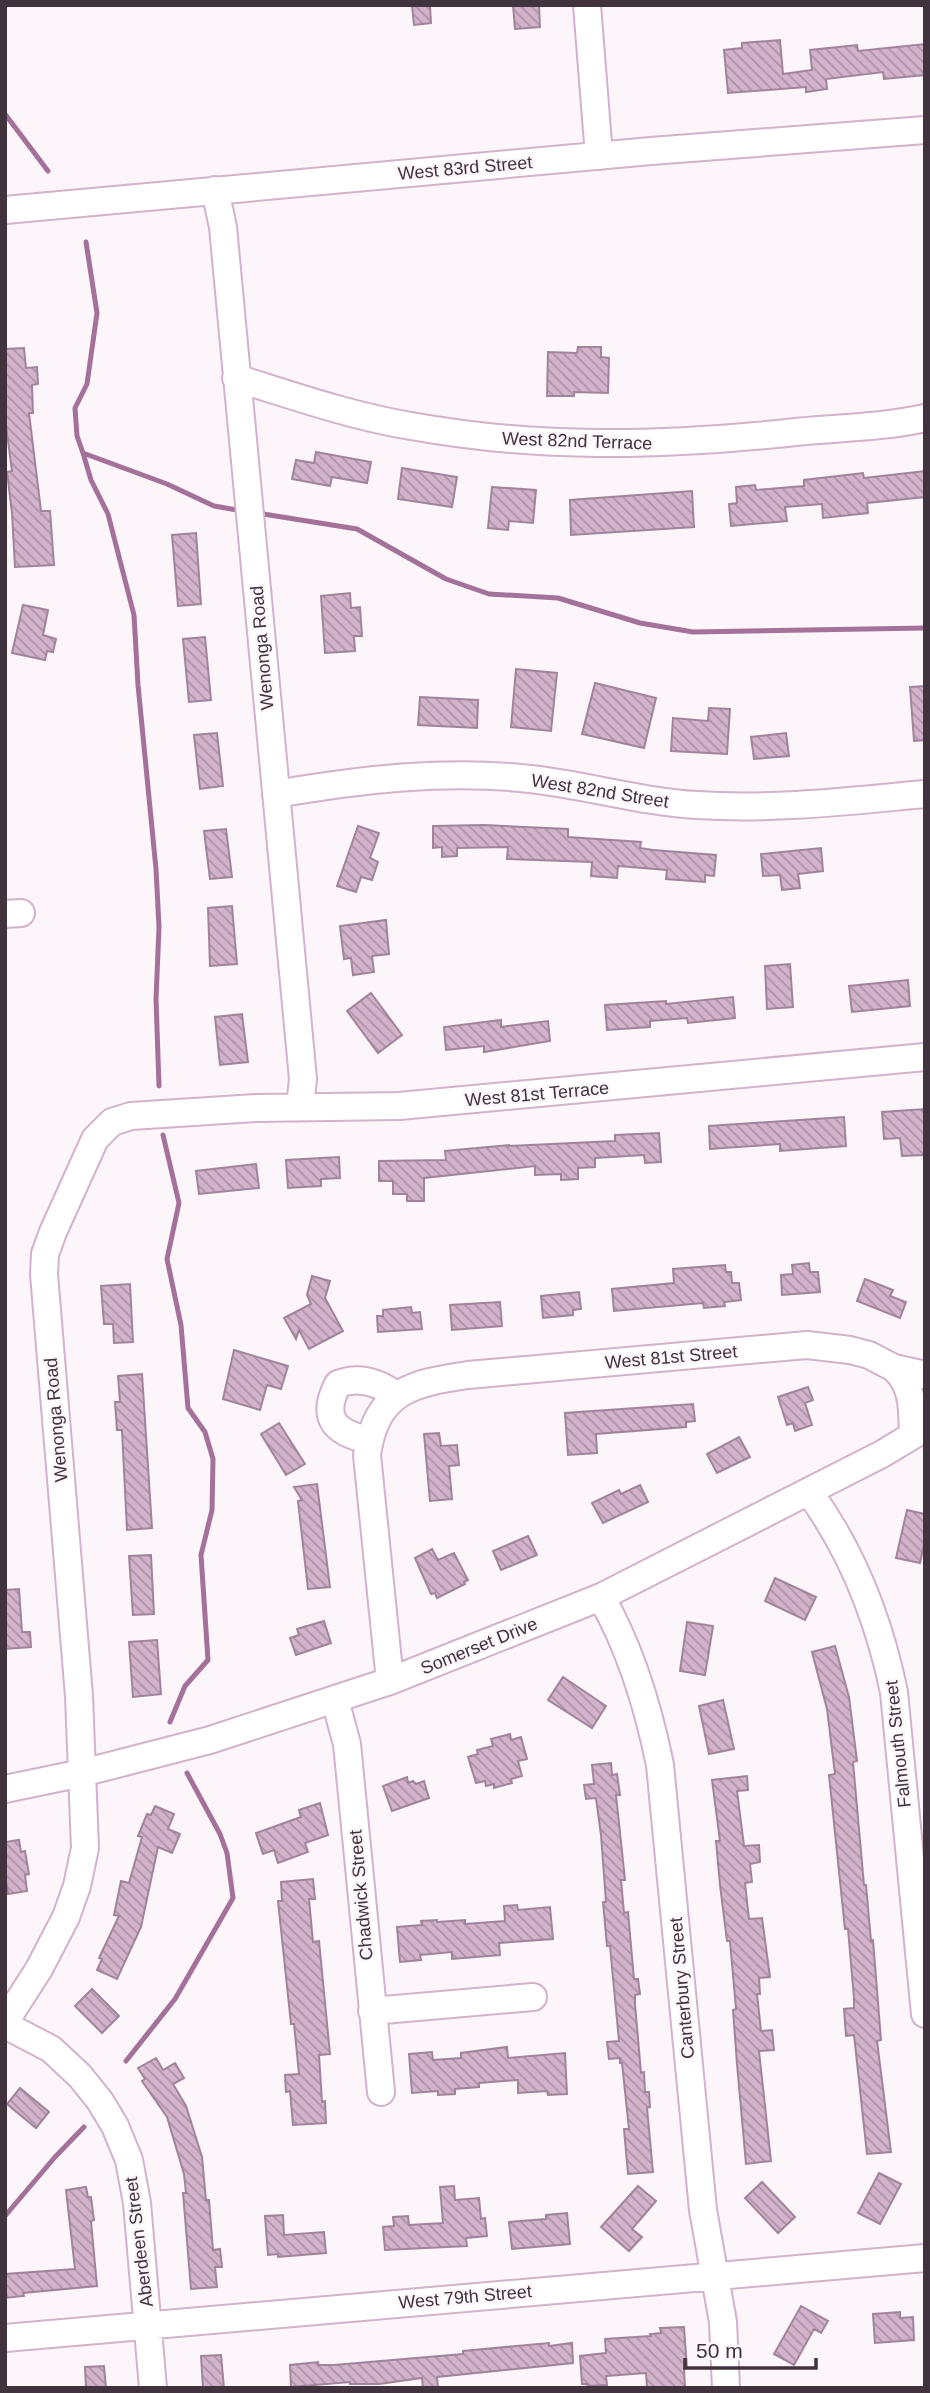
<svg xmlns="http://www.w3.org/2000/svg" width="930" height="2393" font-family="Helvetica,sans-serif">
  <defs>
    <pattern id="building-back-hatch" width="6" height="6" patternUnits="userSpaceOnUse" patternTransform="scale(1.75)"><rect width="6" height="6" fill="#d2b3cb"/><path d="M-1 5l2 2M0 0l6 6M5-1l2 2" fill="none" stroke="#ac92a6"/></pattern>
  </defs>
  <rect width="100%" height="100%" fill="#fcf5fa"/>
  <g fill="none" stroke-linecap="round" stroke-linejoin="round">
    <!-- stream -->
    <path stroke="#a4719a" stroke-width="5" d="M5,114l43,57
      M86,242l11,71 -10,71 -12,24 2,28 6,17 84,31 47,22 29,5
      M83,453l8,27 17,34 26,101 4,70 18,184 3,58 -3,72 3,87
      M257,513l100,16 89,50 43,15 69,4 82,25 53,9 232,-4
      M163,1135l16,68 -12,56 14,66 7,83 17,24 8,27 -1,51 -11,45 7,105 -23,26 -15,36
      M126,2061l49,-62 58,-101 -6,-45 -7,-19 -33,-61
      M5,2216l50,-59 29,-30"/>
  </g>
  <!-- building -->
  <path fill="url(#building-back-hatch)" stroke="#a1849b" stroke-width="2" d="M412,5h18l1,18 -17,2z
    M513,5h26l1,22 -25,2z
    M780,40l3,34 29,-4 -2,-20 47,-5 1,6 67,-7v31l-41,4 -1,-7 -57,7 1,10 -21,3v-5l-78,6 -4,-43 18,-2v-5z
    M578,347h23v10l8,1 -1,35 -34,-1v4h-27l1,-44 29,1z
    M24,348l2,20 11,-1 1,17 -6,1 1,28h-4l12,98h9l4,54 -39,2 -3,-54 -5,-41 5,-1 -7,-52v-70z
    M316,452l55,10 -4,21 -35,-6 -2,9 -38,-7 4,-19 18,3z
    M402,468l55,9 -5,30 -54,-8z
    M925,471v26l-58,6 1,10 -45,5 -1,-14 -37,3 2,14 -56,5 -2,-22 8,-1 -1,-16 19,-2 1,5 48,-4v-6l59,-7 1,5z
    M492,487l44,3 -3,33 -24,-2 -1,9 -20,-2z
    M692,491l2,36 -123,8 -1,-35z
    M196,533l5,71 -23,2 -6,-71z
    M350,593l1,15 9,-1 2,29h-8l1,15 -30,2 -4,-57z
    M23,605l25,5 -5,25 13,4 -3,13 -6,-1 -2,9 -33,-7z
    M205,637l6,63 -22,2 -6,-63z
    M516,669l41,4 -6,58 -40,-4z
    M595,683l61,15 -12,50 -62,-14z
    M925,686v54l-11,1 -4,-54z
    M420,697l58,3 -1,28 -59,-3z
    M709,708l21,1 -3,45 -56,-3 2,-33 35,3z
    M217,733l6,53 -23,3 -6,-54z
    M786,733l3,23 -35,3 -3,-22z
    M484,825l84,4v8l73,5 -1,6 13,2 63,5 -2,21 -9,-1v7l-39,-3 1,-9 -49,-4 -1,12 -26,-2 1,-14 -85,-3 1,-12 -51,1v8l-15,1v-10l-9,1v-22z
    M358,826l21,7 -9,25 8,4 -6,18 -11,-3 -5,15 -19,-6z
    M226,829l6,48 -22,2 -6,-48z
    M821,848l2,23 -25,3 2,14 -18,2 -2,-15 -17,1 -2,-22z
    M232,906l5,58 -27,2 -2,-58z
    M386,920l3,34 -17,2 2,16 -21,3 -2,-17 -7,1 -4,-33z
    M790,964l3,43 -26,2 -2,-43z
    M908,980l2,26 -58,6 -3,-26z
    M371,993l31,42 -24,18 -31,-42z
    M733,997l2,21 -47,5 -1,-5 -37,3v6l-43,3 -2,-25 61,-4v3z
    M242,1014l6,48 -28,3 -5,-48z
    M501,1020v7l47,-6 2,20 -66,11v-6l-38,4 -2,-23z
    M925,1109v46l-23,1 -2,-18 -16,1 -2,-27z
    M844,1117l2,29 -66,5v-7l-70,5 -1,-23z
    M659,1133l2,29 -16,1 -1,-8 -49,3v9l-17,1v11l-17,1v-6l-26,1v-9l-111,12v23h-17v-7h-14v-13h-14v-20l67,-1 -1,-9 64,-6v1l106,-5v-6z
    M339,1157l1,21 -19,1v7l-33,2 -2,-28z
    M256,1164l3,24 -60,6 -3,-23z
    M809,1263l1,9h8l2,20 -38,3 -1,-20 12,-1 -1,-9z
    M725,1265l1,7h5l1,11h7l2,17 -17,2 1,4 -21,2 -1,-5 -89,8 -2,-22 62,-6 -1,-14z
    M312,1276l18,5 -5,17 18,33 -34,18 -10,-19 -3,9 -12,-21 27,-14 -4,-9z
    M865,1279l28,11 -3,6 16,6 -6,16 -43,-17z
    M130,1284l3,58 -19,1 -1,-19h-9l-3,-38z
    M579,1292l2,17 -8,1v5l-30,3 -2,-22z
    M500,1302l2,24 -50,4 -2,-25z
    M411,1307l1,6 8,-1 2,17 -44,3 -1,-16h6v-6z
    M234,1350l54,16 -7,23 -14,-4 -7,25 -37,-11z
    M142,1374l10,154 -25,2 -5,-100h-5l-2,-28h5l-2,-26z
    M808,1387l5,13 -8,3 7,22 -17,6 -2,-8 -6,2 -9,-28z
    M693,1404l2,17 -9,1v5l-90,7 1,19 -29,2 -3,-42z
    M279,1423l26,41 -19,11 -25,-41z
    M439,1433l2,13 16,-1 2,20 -10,1 3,33 -22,2 -6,-67z
    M739,1437l11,20 -33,16 -10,-19z
    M317,1484l13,103 -22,2 -10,-88 4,-1 -8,-13z
    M640,1485l8,17 -45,21 -11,-20 27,-13 2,4z
    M907,1510l18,4v26l-5,23 -24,-5z
    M528,1536l9,19 -36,15 -8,-19z
    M432,1549l6,11 16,-7 14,27 -4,2 1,2 -28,14 -2,-5 -4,1 -16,-36z
    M151,1555l3,59 -21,1 -4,-59z
    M775,1578l41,19 -11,23 -40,-19z
    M19,1589l3,43h8l1,15 -26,2v-59z
    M324,1621l7,22 -35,12 -6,-17 9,-3 -2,-6z
    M687,1622l26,4 -8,49 -25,-4z
    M157,1640l4,54 -28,3 -4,-55z
    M835,1646l14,51 8,64 -4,1 11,123h2l5,56 2,-1 8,100 -4,1 14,111 -24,2 -13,-119 -8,1 -2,-27 10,-1v-10l-6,-69h-3l-16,-154 6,-1 -8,-65 -15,-57z
    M563,1677l43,29 -14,22 -44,-28z
    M723,1700l11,49 -25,5 -10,-48z
    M510,1734l1,6 10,-3 6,22 -9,2 4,15 -11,3 1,4 -18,5v-4l-8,2 -1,-5 -9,2 -8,-26 10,-3 -1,-4 16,-4 -2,-7z
    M611,1763l1,12 5,-1 3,21h-4l9,85h-4l3,33 4,-1 6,67h4l2,15 -5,1v9l6,69 3,-1 1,20h4l1,15 -3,1 6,64 -25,2 -4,-45h5l-7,-66h-2v-5l-11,1 -2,-17 12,-1 -9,-95h-3l-4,-44h3l-5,-67 -5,-37 -10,1 -2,-14 10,-1 -2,-19z
    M747,1776l1,14 -11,1 7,55 15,-1 1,17 -10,2 2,18 -7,1 4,36 13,-1 8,59 -11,1 1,16h-3l4,37 11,-1 2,20 -15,1 12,110 -25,3 -9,-100 -4,-54 3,-1 -6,-68h-3l-7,-56 -4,-44h4l-8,-61z
    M407,1777l1,6 5,-2 3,3 8,-3 5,17 -37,13 -9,-25z
    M320,1803l8,32 -23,8 3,9 -30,11 -4,-13 -11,4 -7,-21 45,-16 -2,-7z
    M155,1806l19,8 -6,15 12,5 -8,19 -14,-6 -17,80 -24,52 -20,-9 5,-11 -3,-1 20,-42 -5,-1 7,-34 8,2 13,-46 -4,-1 9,-22 4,1z
    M19,1840l2,12 4,-1 4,23 -4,1 2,16 -19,3 -3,-18v-34z
    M313,1879l2,20h-6l4,43 6,-1 11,113 -11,1 3,47 3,-1 1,22 -33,2 -3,-34 -4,1 -1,-17 14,-1 -5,-50h-3l-13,-123h4l-1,-19z
    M517,1905l1,5 32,-3 3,32 -54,4 1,12 -48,4v-7l-32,3 1,5 -21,2 -3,-35 25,-2 -1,-4 16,-1v2l28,-2v4l40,-3 -1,-15z
    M92,1989l27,27 -17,17 -27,-27z
    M507,2047l1,11 57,-5 2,41 -19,1 -1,-4 -29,2v-13l-39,3v4l-24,2v5l-17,1v-4l-26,2 -3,-39 23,-2 1,8 28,-2v-5z
    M156,2058l7,12 12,-7 9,15 -11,6 13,22 16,51 4,43h3l4,50 7,-1 2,18h-7l2,20 -26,2 -8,-96h3l-2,-19 -17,-57 -25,-36 3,-2 -7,-11z
    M20,2088l29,24 -13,16 -29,-24z
    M879,2173l22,11 -21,40 -22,-11z
    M762,2182l33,35 -17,16 -33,-35z
    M454,2186l1,14 24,-2 2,21 4,-1 2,18 -21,2 1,8 -82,4 -2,-23 11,-1 -1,-9 15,-1 1,9 34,-2 -3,-36z
    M638,2186l18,15 -24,28 10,8 -13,14 -28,-24z
    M86,2187l2,10h3l3,23 -3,1 6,65 -74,7 1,3 -19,2v-24l70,-5 -9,-79z
    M567,2213l3,31 -58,5 -3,-27 37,-3v-4z
    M283,2215l1,20 40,-3 2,21 -48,4v-3l-10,1 -3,-39z
    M801,2306l27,15 -7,12 -7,-4 -20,36 -20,-11z
    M900,2312v6l13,-1 1,23 -39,3 -2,-29z
    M684,2327l3,41h-3l1,20h-38l-1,-15 -40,3 1,9 -20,1v-2h-5l-2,-28 26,-3 -1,-14 46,-3 -1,-2 11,-1 -1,-5z
    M549,2343v3l23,-3 1,20 -136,14 1,11h-15l-1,-10 -43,6h-29v-2l-59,5 -1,-22 28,-3v3h16l129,-11v-3z
    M221,2355l3,33h-21l-2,-32z
    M104,2366l2,22h-20l-1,-21z"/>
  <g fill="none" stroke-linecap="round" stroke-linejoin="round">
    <defs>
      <path id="minor" d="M587,5l12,151
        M215,190l8,37 80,852 -3,28
        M5,210l646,-59 274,-21
        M236,378c58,18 115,38 175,48 128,23 247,20 376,7 45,-5 93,-5 138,-15
        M276,794c82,-14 170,-25 254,-15 56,6 111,23 167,26 76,5 152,-4 228,-11
        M5,914l16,-1
        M894,1368c20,18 18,42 19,67
        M369,1440c-34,-7 -49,-22 -31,-56 20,-8 40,-2 58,11
        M809,1492c44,60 70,128 85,200l31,322
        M601,1597c30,52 47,109 59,168l43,445 20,112 3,66
        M390,1681l-23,-226c9,-64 45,-72 101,-80l339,-30 43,5 19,5 25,13 31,7
        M335,1700l12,44 34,348
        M5,1789l77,-16 128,-33 180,-59 211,-84 281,-143 43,-26
        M372,2011l161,-14
        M5,2022l34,-53 27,-52 11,-31 8,-38 -6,-152 -35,-422 1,-20 8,-22 42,-93 17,-17 19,-6 125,-8 143,-2 526,-49
        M5,2025l46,24 29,27 20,25 15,25 14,34 8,43 16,185
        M5,2338l920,-80"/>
    </defs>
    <!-- minor casing -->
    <use href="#minor" stroke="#d2b3cb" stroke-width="30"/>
    <!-- minor -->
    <use href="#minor" stroke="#fff" stroke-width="26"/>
  </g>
  <g text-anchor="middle" stroke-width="5" stroke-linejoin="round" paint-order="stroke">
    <!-- street labels -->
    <g font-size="18" fill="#40333d" stroke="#fcf5fa">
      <text transform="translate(465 168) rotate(-5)" y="6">West 83rd Street</text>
      <text transform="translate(577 441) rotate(2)" y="6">West 82nd Terrace</text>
      <text transform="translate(262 648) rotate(-95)" y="6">Wenonga Road</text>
      <text transform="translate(600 791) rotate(9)" y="6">West 82nd Street</text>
      <text transform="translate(537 1094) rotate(-5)" y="6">West 81st Terrace</text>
      <text transform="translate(671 1357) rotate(-5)" y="6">West 81st Street</text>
      <text transform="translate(56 1420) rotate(-95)" y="6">Wenonga Road</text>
      <text transform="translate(479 1646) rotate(-22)" y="6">Somerset Drive</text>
      <text transform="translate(898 1744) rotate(-96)" y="6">Falmouth Street</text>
      <text transform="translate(361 1895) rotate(-95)" y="6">Chadwick Street</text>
      <text transform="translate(682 1988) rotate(-95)" y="6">Canterbury Street</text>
      <text transform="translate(139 2242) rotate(-97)" y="6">Aberdeen Street</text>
      <text transform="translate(465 2297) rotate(-5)" y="6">West 79th Street</text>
    </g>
  </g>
  <!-- border -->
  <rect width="930" height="2393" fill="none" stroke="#40333d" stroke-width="14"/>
  <!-- scale -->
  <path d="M685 2358v10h131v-10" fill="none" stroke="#40333d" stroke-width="3.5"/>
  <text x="696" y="2358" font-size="21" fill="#40333d" stroke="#fcf5fa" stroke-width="5" paint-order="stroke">50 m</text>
</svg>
